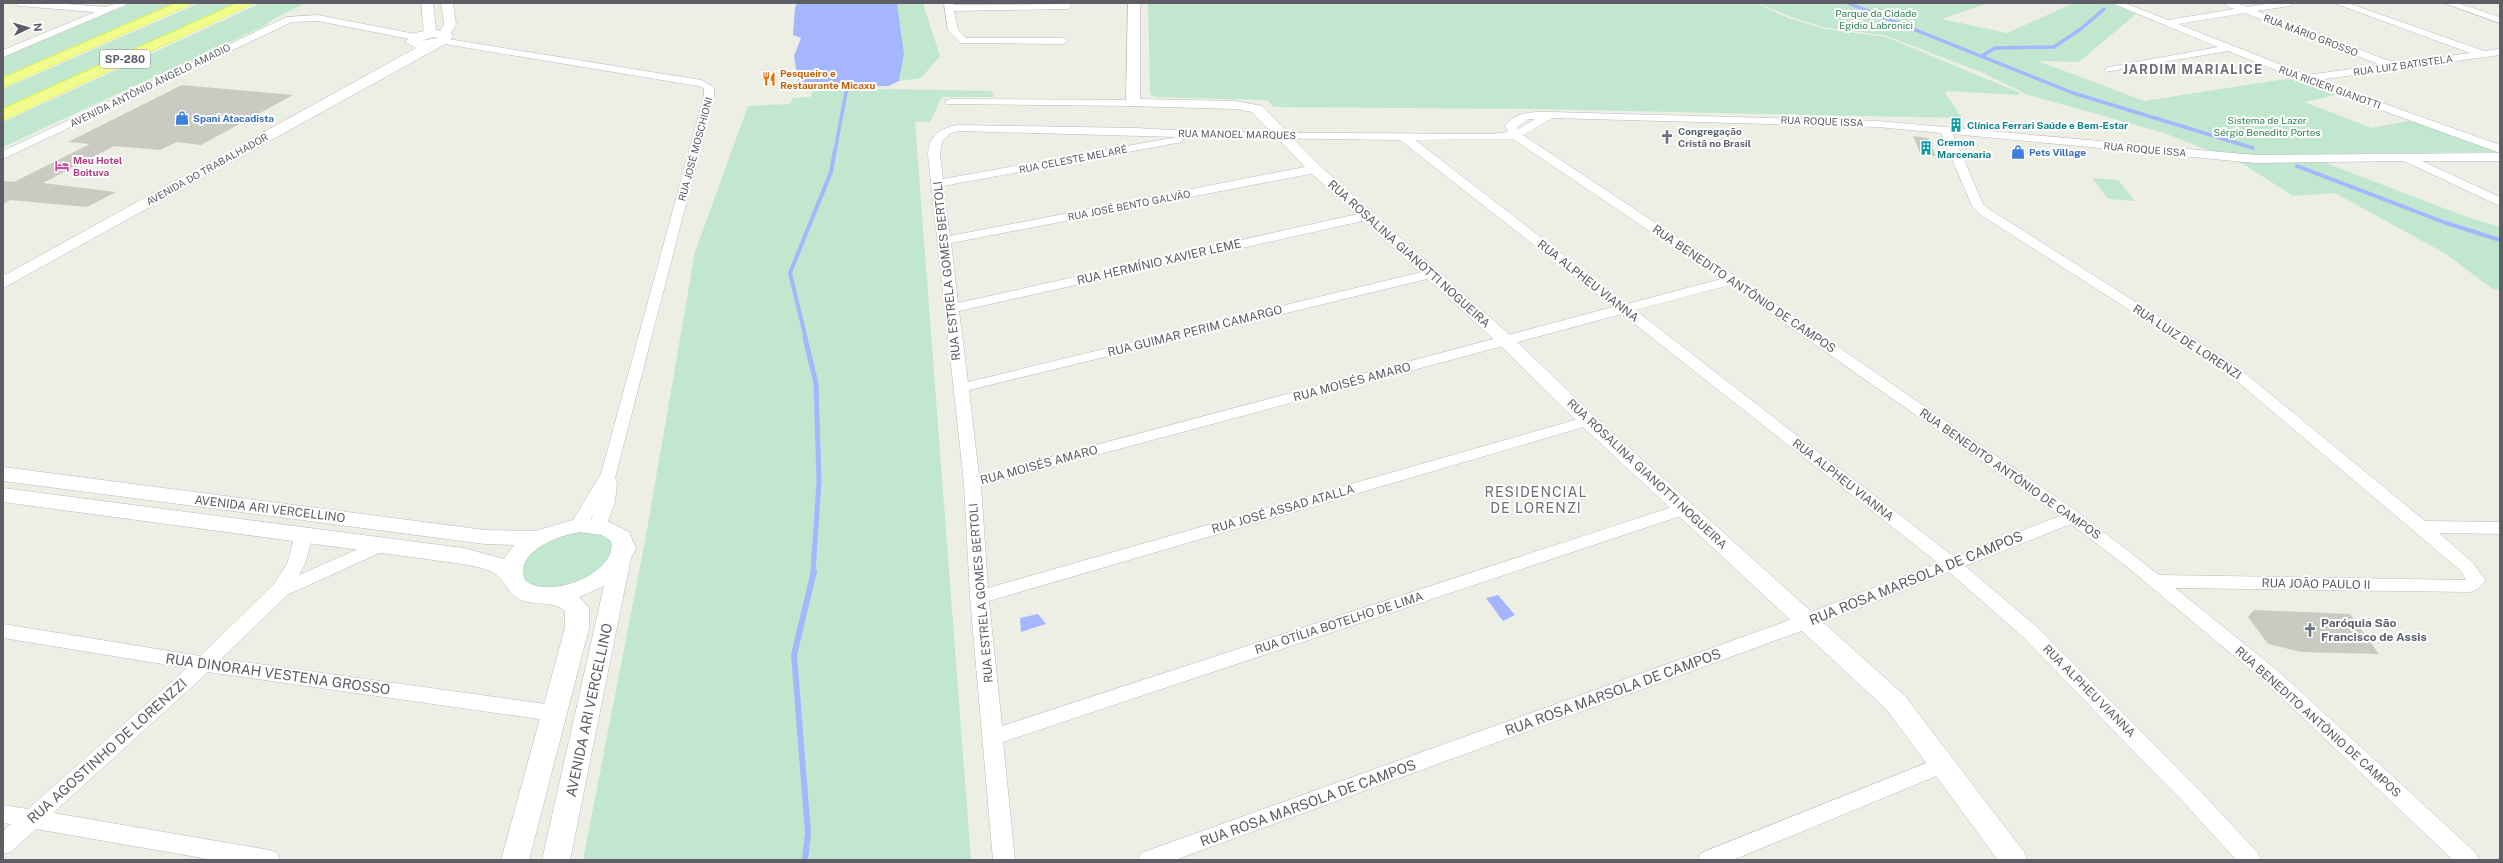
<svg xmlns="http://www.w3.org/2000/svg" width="2503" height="863" font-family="'Public Sans',sans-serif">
  <rect width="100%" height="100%" fill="#edefe5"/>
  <!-- green -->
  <path fill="#c1e7cf" d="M132,3h44l-173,74v-20z
    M199,3h40l-236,107v-21z
    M261,3h45l-29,14 -15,10 -259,120v-25z
    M897,3h26l17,53 -19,22 -22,3 5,-27z
    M1148,3h608l32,15 37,11 61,8 132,55 2,3 -73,-4 -2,2 17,25 -430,-9 -258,-2 -7,-7 -110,-3 -6,-2 -1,-5z
    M1758,3h230l-46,16 65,14 67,-30h35l27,11 -57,48 -41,-1 106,40 147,-23 44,17 -31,7 68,26 40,-8 88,32 -172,2 -2,9 138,53 36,11v64l-9,-3 -45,-34 -111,-61 -42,3 -50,-32 -79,-31 -136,-38 -47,-23 -97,-37 -57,-7 -36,-11z
    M888,89l104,2 2,6h-52l-12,25h-15l56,738h-388l63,-324 49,-284 53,-146 41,-2 4,-6 17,-1 3,-6z
    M2092,178l26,2 17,21 -27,-2z
    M591,531c13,5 22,6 23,22l-23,25 -42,12 -21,-6 -6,-6 1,-17c22,-23 37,-28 68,-30z"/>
  <!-- water -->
  <path fill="#a5b6ff" d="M797,3h100l7,51 -5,27 -10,5 -77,2 -17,-4 3,-3 -4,-25 7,-18 -8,-3 2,-27z
    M1498,595l17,20 -12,6 -17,-23z
    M1038,614l8,10 -25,8 -1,-14z"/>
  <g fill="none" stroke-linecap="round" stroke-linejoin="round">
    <!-- stream-far3 -->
    <path stroke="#a5b6ff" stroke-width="3.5" d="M1848,3l225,90 180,55
      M1982,56l13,-8 59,-1 28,-19 22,-19
      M835,151l12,-64 -1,-6"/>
    <!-- stream-far2 -->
    <path stroke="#a5b6ff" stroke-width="4" d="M2297,166l149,57 54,17
      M806,339l-16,-66 41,-101 4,-22"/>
    <!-- stream-far1 -->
    <path stroke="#a5b6ff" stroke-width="5" d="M805,338l11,45 3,99 -6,90"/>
    <!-- stream -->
    <path stroke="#a5b6ff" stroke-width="6" d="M805,860l3,-27 -14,-178 20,-84"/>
  </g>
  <!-- building -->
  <path fill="#c9cac1" d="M182,85l111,10 -92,50 -24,-3 -17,8 -46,-4 -71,37 73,9 -29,15 -77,-7 -7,4v-23l11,1 76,-38 -22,-2z
    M1913,136l15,2 8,18 -15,-1z
    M2254,610l96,4 29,40 -78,-2 -33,-8 -20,-27z"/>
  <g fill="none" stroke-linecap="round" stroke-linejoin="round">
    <defs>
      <path id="minor" d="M14,3h40l52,4 11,-4h13l-127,54v-7l92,-38 -76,-6z
        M944,3h10v2l116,-1 2,2 -5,3 -113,2 4,19 8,8h97l5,3 -5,3 -103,-1 -12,-13z
        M2112,3h13l43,17 66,-11 -12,-6h14l11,4 25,-4h23l-5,3 -33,5 138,52 75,-10 -136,-50h14l136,48 16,-2v6l-182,25 182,65v8l-182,-66 -90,-36 -123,21 -1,-2 5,-3 109,-20zM2245,13l136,52 -74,10 -129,-51z
        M2444,3h14l42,14v6z
        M318,15l97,19 5,3 -5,3 -97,-19 -26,1 -289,137v-8l284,-134z
        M442,38l259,42 13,7v9l-99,382 2,4 -2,20 -10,27h-12l-3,-4 3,-10 -8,14h-12l-3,-4 31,-51 103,-378v-8l-6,-2 -260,-43 -1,-2z
        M950,99l183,1 5,3 -5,3 -187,-2 -1,-2z
        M1550,112l328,9 377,34 245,-2v8h-78l78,36v9l-96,-45 -149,2 -302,-29 30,70 6,5 246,156 190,156 75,1v12l-61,-1 34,30 13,18 -10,9 -6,2 -295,-4 103,83 198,182 3,7h-26l-189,-179 -138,-115 -55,-42 -106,42 72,61 167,168 54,58 3,7h-25l-48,-53 -165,-170 -74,-65 -134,54 -640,234h-37l3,-7 660,-237 137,-53 -316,-249 -641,172 7,102 594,-170 6,-2 8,5 -2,3 -605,177 13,125 676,-221h12l3,4 -3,4 -687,229 12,118h-22l-23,-263 -6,-114 -36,-328c1,-20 11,-26 30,-30l179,3 71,4 282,2 18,-2 -3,-6c11,-15 28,-14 45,-14zM1552,118l326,9 63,6 31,73 9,9 244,156 236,200 5,9 -307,-5 -80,-62 -342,-236 -214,-142zM1528,119h7l-17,10 -1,-2zM958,131l219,6 -234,42 -3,-24 2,-14 9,-8zM1179,137l221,3 213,167 -634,169 -10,-86 466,-113 2,-3 -7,-4 -462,112 -9,-71 408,-91 6,-4 -6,-4 -409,91 -7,-60 364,-70 6,-4 -6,-4 -365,71 -7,-50 239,-44 2,-2zM1513,139l208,140 -94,25 -212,-164zM1730,285l330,231 -106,41 -319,-247z
        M304,529l6,2 3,4 -8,29 -6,11 75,-33h12l3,4 -3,4 -99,45 -66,64 332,46 7,3 3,5 -3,5 -7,3 -345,-49 -155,141 216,37 8,3 3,7h-66l-178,-31 -25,23 -8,2v-23l8,-7 -8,-1v-18l25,4 159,-141 -184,-30v-14l197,32 73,-71 14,-21 8,-29 3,-4z
        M1944,756l7,2 4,6 -4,6 -218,90h-35l3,-7z"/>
      <path id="tertiary" d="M421,3h12l3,27 4,1 4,-7 -3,-21h12l3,21 -5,9 2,3 -4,6 -446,246v-12l413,-228 -11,-6 10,-9 9,-2zM434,37l4,1 -17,3z
        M1128,3h12v96l96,2 26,5 58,60 192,171 83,80 310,279 119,156 4,8h-30l-111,-150 -306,-285 -81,-80 -190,-173 -58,-60 -16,-3 -108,-3 -2,-3z
        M3,467l482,63 50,1 44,-13 28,3 22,11 7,17 -5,9 -61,302h-28l62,-274 -25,11 10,11v20l-60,232h-28l64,-232v-17c-12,-11 -29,-5 -44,-11 -12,-5 -13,-14 -21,-22 -9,-10 -25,-11 -37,-14l-460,-62v-14l460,60 41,11 10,-14 -29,-1 -482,-63zM579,532l23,3 9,6c8,32 -64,60 -86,39 -11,-29 33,-44 54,-48z"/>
      <path id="motorway" d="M176,3h17l-190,84v-9z
        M237,3h17l-251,117v-11z"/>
    </defs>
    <!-- minor casing -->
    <use href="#minor" stroke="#b9bac1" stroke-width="1"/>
    <!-- tertiary casing -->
    <use href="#tertiary" stroke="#b9bac1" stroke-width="1"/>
    <!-- motorway casing -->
    <use href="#motorway" stroke="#e5f400" stroke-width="1"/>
    <!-- minor -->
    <use href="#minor" fill="#fff" fill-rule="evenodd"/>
    <!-- tertiary -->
    <use href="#tertiary" fill="#fff" fill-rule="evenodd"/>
    <!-- motorway -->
    <use href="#motorway" fill="#f0fd8e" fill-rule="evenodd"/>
  </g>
  <!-- icons -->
  <defs>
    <symbol id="restaurant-bare" viewBox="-9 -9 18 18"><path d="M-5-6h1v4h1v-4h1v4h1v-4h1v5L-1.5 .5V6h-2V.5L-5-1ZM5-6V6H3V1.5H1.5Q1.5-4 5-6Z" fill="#e8710a" stroke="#fff" stroke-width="2.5" paint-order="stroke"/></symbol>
    <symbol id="shop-bare" viewBox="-9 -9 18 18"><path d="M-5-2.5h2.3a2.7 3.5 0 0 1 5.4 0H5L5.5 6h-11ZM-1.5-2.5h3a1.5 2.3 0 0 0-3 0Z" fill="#3f7fe0" stroke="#fff" stroke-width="2.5" paint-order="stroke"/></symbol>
    <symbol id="building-bare" viewBox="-9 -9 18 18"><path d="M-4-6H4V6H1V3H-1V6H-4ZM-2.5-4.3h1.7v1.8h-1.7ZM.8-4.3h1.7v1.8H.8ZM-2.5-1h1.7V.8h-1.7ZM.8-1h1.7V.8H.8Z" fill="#0f9aa8" stroke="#fff" stroke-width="2.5" paint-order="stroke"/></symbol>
    <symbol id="church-bare" viewBox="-9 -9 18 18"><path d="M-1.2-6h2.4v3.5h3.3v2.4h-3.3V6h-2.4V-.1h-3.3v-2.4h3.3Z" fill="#6b7280" stroke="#fff" stroke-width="2.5" paint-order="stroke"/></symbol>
    <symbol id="hotel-bare" viewBox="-9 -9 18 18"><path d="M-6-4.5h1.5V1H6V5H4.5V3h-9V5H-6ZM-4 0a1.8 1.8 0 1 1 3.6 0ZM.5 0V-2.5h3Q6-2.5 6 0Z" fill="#d1479c" stroke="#fff" stroke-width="2.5" paint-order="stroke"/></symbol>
  </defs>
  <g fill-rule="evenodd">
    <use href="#restaurant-bare" x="759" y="69" width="20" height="20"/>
    <use href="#shop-bare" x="172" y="108" width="20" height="20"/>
    <use href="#building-bare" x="1946" y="115" width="20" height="20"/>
    <use href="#church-bare" x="1657" y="127" width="20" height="20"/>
    <use href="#building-bare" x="1916" y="138" width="20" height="20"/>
    <use href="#shop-bare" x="2008" y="142" width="20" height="20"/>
    <use href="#hotel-bare" x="52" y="156" width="20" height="20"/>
    <use href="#church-bare" x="2300" y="620" width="20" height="20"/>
  </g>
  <g text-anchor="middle" stroke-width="4" stroke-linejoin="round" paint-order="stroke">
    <!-- far-park labels -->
    <g font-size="10" fill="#348456" stroke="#fff">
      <text x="1876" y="17">Parque da Cidade<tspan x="1876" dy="12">Egidio Labronici</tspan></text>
      <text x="2267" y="124">Sistema de Lazer<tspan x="2267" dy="12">Sérgio Benedito Portes</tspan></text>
    </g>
    <!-- far-street labels -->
    <g font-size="10" fill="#5c5d65" stroke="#fff">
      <text transform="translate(2311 35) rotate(21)" y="4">RUA MÁRIO GROSSO</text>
      <text transform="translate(2403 65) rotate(-8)" y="4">RUA LUIZ BATISTELA</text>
      <text transform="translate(150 85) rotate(-26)" y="4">AVENIDA ANTÔNIO ÂNGELO AMADIO</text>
      <text transform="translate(2330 87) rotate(20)" y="4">RUA RICIERI GIANOTTI</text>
      <text transform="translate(1822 121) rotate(2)" y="4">RUA ROQUE ISSA</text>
      <text transform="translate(1237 134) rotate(1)" y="4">RUA MANOEL MARQUES</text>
      <text transform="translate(695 149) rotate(-75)" y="4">RUA JOSÉ MOSCHIONI</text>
      <text transform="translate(2145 149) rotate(5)" y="4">RUA ROQUE ISSA</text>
      <text transform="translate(1073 159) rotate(-11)" y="4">RUA CELESTE MELARÉ</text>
      <text transform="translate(207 169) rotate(-29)" y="4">AVENIDA DO TRABALHADOR</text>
      <text transform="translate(1129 205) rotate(-11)" y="4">RUA JOSÉ BENTO GALVÃO</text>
    </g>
    <!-- far-food labels -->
    <g font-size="10" font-weight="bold" fill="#c56008" stroke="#fff" text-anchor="start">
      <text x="780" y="77">Pesqueiro e<tspan x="780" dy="12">Restaurante Micaxu</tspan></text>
    </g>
    <!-- far-shop labels -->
    <g font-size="10" font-weight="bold" fill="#366cbe" stroke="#fff" text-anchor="start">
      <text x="193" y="122">Spani Atacadista</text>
      <text x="2029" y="156">Pets Village</text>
    </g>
    <!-- far-culture labels -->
    <g font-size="10" font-weight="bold" fill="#0d838f" stroke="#fff" text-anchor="start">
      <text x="1967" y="129">Clínica Ferrari Saúde e Bem-Estar</text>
      <text x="1937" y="146">Cremon<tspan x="1937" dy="12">Marcenaria</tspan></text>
    </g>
    <!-- far-worship labels -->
    <g font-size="10" font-weight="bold" fill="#5b616d" stroke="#fff" text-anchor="start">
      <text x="1678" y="135">Congregação<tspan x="1678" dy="12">Cristã no Brasil</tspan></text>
    </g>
    <!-- far-hotel labels -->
    <g font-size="10" font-weight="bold" fill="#b23c85" stroke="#fff" text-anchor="start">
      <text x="73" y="164">Meu Hotel<tspan x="73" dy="12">Boituva</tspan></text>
    </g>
    <!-- shield labels -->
    <rect fill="#fff" stroke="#8d8e93" stroke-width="1" x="100" y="50" width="50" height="18" rx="3"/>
    <g font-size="11" font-weight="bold" fill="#5c5d65">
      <text x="125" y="63">SP-280</text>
    </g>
    <!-- street labels -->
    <g font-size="12" fill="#5c5d65" stroke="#fff">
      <text transform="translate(1409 254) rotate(42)" y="4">RUA ROSALINA GIANOTTI NOGUEIRA</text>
      <text transform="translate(1159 262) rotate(-13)" y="4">RUA HERMÍNIO XAVIER LEME</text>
      <text transform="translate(947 271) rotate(-96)" y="4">RUA ESTRELA GOMES BERTOLI</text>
      <text transform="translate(1588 281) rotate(38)" y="4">RUA ALPHEU VIANNA</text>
      <text transform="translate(1744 289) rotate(34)" y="4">RUA BENEDITO ANTÔNIO DE CAMPOS</text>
      <text transform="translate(1195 331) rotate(-14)" y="4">RUA GUIMAR PERIM CAMARGO</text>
      <text transform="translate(2187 342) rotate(33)" y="4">RUA LUIZ DE LORENZI</text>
      <text transform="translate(1352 382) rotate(-15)" y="4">RUA MOISÉS AMARO</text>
      <text transform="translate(1039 465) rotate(-15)" y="4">RUA MOISÉS AMARO</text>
      <text transform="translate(1647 474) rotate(43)" y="4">RUA ROSALINA GIANOTTI NOGUEIRA</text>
      <text transform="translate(2010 474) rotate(35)" y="4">RUA BENEDITO ANTÔNIO DE CAMPOS</text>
      <text transform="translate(1843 480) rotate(38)" y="4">RUA ALPHEU VIANNA</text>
      <text transform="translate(270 509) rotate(7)" y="4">AVENIDA ARI VERCELLINO</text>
      <text transform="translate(1283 509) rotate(-16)" y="4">RUA JOSÉ ASSAD ATALLA</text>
      <text transform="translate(2316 584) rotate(1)" y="4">RUA JOÃO PAULO II</text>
      <text transform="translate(981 593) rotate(-95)" y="4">RUA ESTRELA GOMES BERTOLI</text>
      <text transform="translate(1339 623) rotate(-18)" y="4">RUA OTÍLIA BOTELHO DE LIMA</text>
      <text transform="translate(2089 691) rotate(45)" y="4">RUA ALPHEU VIANNA</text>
      <text transform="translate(2318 722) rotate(42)" y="4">RUA BENEDITO ANTÔNIO DE CAMPOS</text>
    </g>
    <!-- worship labels -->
    <g font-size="12" font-weight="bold" fill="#5b616d" stroke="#fff" text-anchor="start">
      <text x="2321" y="627">Paróquia São<tspan x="2321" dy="14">Francisco de Assis</tspan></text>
    </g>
    <!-- far-district labels -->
    <g font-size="13" font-weight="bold" letter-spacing="1" fill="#6d6f77" stroke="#fff">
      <text x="2193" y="74">JARDIM MARIALICE</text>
    </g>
    <!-- quarter labels -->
    <g font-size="14" letter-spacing="1" fill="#6d6f77" stroke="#fff">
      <text x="1536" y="497">RESIDENCIAL<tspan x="1536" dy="16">DE LORENZI</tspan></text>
    </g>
    <!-- near-street labels -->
    <g font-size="14" fill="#5c5d65" stroke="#fff">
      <text transform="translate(1916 578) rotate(-22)" y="5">RUA ROSA MARSOLA DE CAMPOS</text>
      <text transform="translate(278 674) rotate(8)" y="5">RUA DINORAH VESTENA GROSSO</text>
      <text transform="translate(1613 692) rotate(-20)" y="5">RUA ROSA MARSOLA DE CAMPOS</text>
      <text transform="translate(589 710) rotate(-78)" y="5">AVENIDA ARI VERCELLINO</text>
      <text transform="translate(107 751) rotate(-42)" y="5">RUA AGOSTINHO DE LORENZZI</text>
      <text transform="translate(1308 803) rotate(-20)" y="5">RUA ROSA MARSOLA DE CAMPOS</text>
    </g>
  </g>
  <!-- border -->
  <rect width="2503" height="863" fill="none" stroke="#5c5d65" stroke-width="8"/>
  <!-- north arrow -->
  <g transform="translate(28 28) rotate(85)" stroke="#ffffff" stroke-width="3" paint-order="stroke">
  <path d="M0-3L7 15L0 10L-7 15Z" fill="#5c5d65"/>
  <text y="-6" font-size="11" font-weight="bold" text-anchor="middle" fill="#5c5d65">N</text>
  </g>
</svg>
